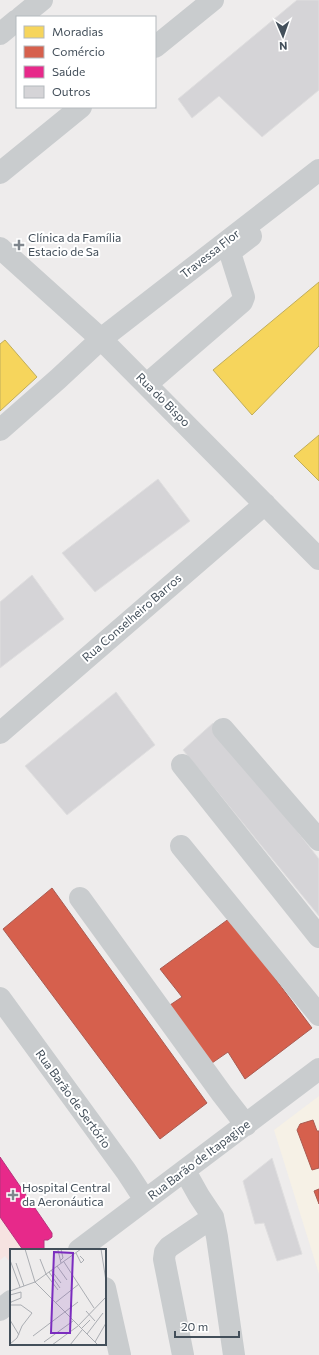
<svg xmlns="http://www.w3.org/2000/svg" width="319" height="1355" font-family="Commissioner,sans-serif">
  <rect width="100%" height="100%" fill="#eeecec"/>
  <!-- commercial -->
  <path fill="#f6f1e6" d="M319,1096v178l-45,-144z"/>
  <!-- medical -->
  <path fill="#f6e3e1" d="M0,1157l52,76v4l-4,3h-4l-15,10h-18v11l-1,1 -5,-6 -5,4z"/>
  <!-- homes -->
  <path fill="#f6d55c" stroke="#c0ad5b" d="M319,282v64l-67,69 -39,-45z
    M5,340l32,37 -37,34v-67z
    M319,435v46l-25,-25z"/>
  <!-- shops -->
  <path fill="#d6604d" stroke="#aa5b51" d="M52,888l155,215 -47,36 -157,-210z
    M230,918l82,110 -67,51 -17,-27 -16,11 -45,-56 15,-10 -22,-28z
    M313,1120l4,11h2v37l-7,2 -15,-40 3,-6z
    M319,1189v15l-5,-13z"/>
  <!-- health -->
  <path fill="#e7298a" stroke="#b6347c" d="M0,1157l52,76v4l-4,3h-4v10h-21l-23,-33z"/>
  <!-- building -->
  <path fill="#d5d4d7" stroke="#dfdedf" d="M297,0h22v90l-57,47 -43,-41 -27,22 -14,-19z
    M158,479l32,42 -95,71 -33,-39z
    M32,575l32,44 -64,49v-66z
    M116,692l39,53 -88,70 -42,-49z
    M213,723l106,136v57l-136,-166z
    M272,1158l30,96 -25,7 -13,-38 -9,1 -12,-43z"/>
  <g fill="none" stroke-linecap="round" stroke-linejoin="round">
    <!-- minor -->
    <path stroke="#c9ccce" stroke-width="22" d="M21,17l21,-17
      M0,34l17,-14
      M155,47l58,-47
      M0,173l81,-66
      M0,248l101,91 218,220
      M147,384l95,-82 2,-5 -13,-41 3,-7 17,-13
      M0,430l58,-51 43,-40 218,-169
      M223,729l96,111
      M0,733l265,-229
      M182,765l137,172
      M181,846l138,169
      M80,898l142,196 24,31
      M0,998l126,173 19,29
      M185,1171l14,25 14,21 4,20 17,118
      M79,1250l240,-181
      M105,1288l15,67
      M0,1310l11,-9
      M183,1355l-19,-96 1,-7 4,-5 44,-30"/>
  </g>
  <!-- markers -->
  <g fill="#7f868d" stroke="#fff" stroke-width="1.5">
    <path d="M17 239h4v4h4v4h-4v4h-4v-4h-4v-4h4z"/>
    <path d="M11 1189h4v4h4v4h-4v4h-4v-4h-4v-4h4z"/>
  </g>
  <g text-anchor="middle" stroke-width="4" stroke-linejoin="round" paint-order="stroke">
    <!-- poi labels -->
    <g font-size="12" fill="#434f5a" stroke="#fff" text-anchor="start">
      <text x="28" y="242">Clínica da Família<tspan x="28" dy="14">Estacio de Sa</tspan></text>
      <text x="22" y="1192">Hospital Central<tspan x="22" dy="14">da Aeronáutica</tspan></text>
    </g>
    <!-- street labels -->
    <g font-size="12" fill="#434f5a" stroke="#fff">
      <text transform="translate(210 254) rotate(-38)" y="4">Travessa Flor</text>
      <text transform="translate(163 400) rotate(45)" y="4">Rua do Bispo</text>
      <text transform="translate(132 618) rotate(-41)" y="4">Rua Conselheiro Barros</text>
      <text transform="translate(73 1099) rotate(54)" y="4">Rua Barão de Sertório</text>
      <text transform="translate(199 1160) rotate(-37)" y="4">Rua Barão de Itapagipe</text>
    </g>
  </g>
  <!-- overview -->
  <g transform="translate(10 1249)">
    <rect width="96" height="96" fill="#eeecec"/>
    <path fill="none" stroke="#aaadb2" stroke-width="1" d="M15,0l10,33 63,63M91,0l5,32M48,1l3,13M66,4l5,10 3,-3 -4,-4M30,10l6,15 12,16M0,11l10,27M50,12l3,-3 -2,-9M54,13l30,46M6,14l8,23M47,17l10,14M41,21l10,13M39,23l11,16M0,42l25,-9 46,-33M0,46l11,-3v6l-10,4 -1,3h11l11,8 -10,13 -5,12 -7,6M45,54l24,-19M76,62l9,10M0,71l9,15M71,80l9,-9M77,85l16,-21M23,87l45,-34M34,93l29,-21M85,93l11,-19M42,96l26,-19 28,-29M60,96l12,-15"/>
    <path fill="#7b2cbf" fill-opacity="0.15" stroke="#7b2cbf" stroke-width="2" d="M44,3l19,1 -3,80h-19z"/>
    <rect width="96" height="96" fill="none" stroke="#434f5a" stroke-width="2"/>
  </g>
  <!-- legend -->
  <rect x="16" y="16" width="140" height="92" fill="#ffffff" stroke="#b4b9bd"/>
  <rect x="24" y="26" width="20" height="12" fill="#f6d55c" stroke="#b4b9bd"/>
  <text x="52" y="36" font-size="12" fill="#434f5a">Moradias</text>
  <rect x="24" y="46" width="20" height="12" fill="#d6604d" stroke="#b4b9bd"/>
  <text x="52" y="56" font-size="12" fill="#434f5a">Comércio</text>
  <rect x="24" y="66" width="20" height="12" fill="#e7298a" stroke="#b4b9bd"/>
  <text x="52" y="76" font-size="12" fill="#434f5a">Saúde</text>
  <rect x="24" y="86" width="20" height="12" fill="#d5d4d7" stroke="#b4b9bd"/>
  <text x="52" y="96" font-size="12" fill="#434f5a">Outros</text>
  <!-- north arrow -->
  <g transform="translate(283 36) rotate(178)" stroke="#ffffff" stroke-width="3" paint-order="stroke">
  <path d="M0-3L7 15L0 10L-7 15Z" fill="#434f5a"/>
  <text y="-6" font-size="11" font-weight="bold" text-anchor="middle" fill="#434f5a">N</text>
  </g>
  <!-- scale -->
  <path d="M175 1331v6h64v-6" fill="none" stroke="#434f5a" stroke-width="2"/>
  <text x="181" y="1331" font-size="12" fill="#434f5a" stroke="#ffffff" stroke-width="3" paint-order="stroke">20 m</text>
</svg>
